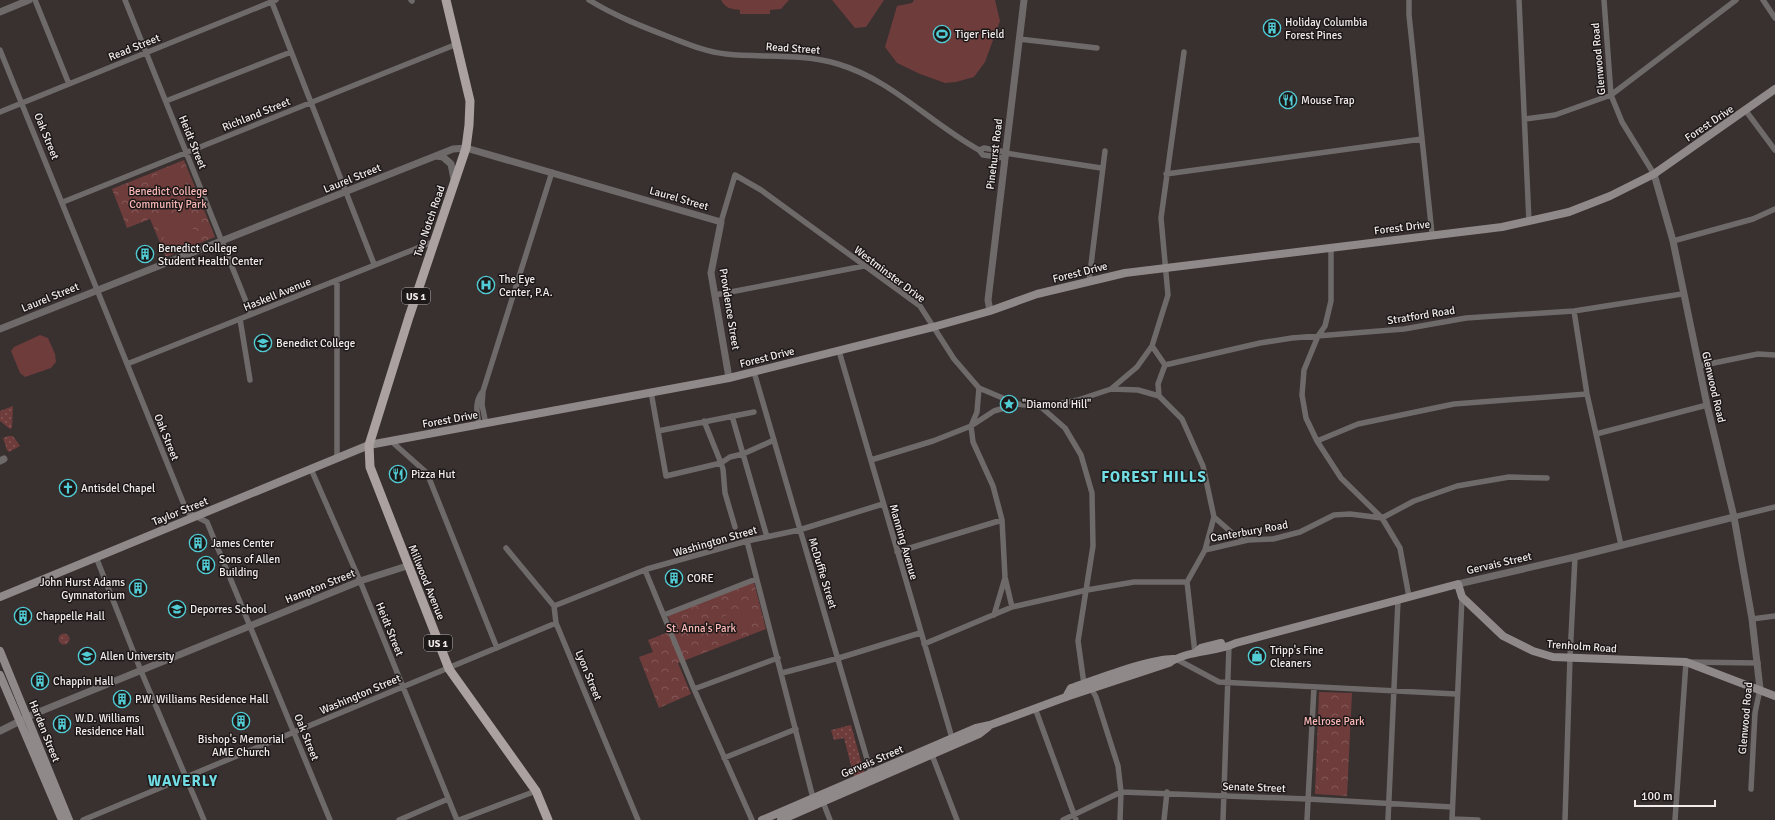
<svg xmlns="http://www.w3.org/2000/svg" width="1775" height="820" font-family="Signika,sans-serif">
  <defs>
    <pattern id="grass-dots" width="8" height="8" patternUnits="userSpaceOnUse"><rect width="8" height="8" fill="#6f3c3c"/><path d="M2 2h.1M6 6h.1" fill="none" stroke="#845858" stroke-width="1.8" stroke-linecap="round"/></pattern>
    <pattern id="forest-crowns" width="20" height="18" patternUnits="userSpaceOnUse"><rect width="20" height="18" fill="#6f3c3c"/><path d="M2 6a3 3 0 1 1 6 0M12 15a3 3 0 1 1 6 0" fill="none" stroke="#845858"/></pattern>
  </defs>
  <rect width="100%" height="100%" fill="#393030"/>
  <!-- grass -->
  <path fill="url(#grass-dots)" d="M13,406l-1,22 -2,1 -10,-8v-10z
    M8,436h5l7,10 -11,6 -2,-2 -4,-12z
    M58.5 639a5.5 5.5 0 1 1 11 0a5.5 5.5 0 1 1-11 0Z
    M851,725l13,47 -10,5 -10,-39 -10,2 -3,-10z"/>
  <!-- forest -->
  <path fill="url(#forest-crowns)" d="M184,160l31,77 -49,20 -16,-38 -23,9 -15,-39z
    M754,582l12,47 -88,34 13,31 -32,14 -20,-51 14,-5 -5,-12 26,-10 -7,-16z
    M1319,692l33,1 -5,103 -32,-2z"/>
  <!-- pitch -->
  <path fill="#6f3c3c" d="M721,0h68l-8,9 -11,1v4h-30v-4c-9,-1 -15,-2 -19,-10z
    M832,0h52l-18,27 -11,1z
    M914,0h81l5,21 -15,41 -11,15 -18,5 -11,1 -25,-9 -23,-11 -12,-16 12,-41 15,-3z
    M179,166l9,23 -24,9 -9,-22z
    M185,210l11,27 -28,10 -11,-26z
    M40,335l8,3 7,16 1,8 -5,6 -26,9 -5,-4 -9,-22 3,-4z
    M752,608l5,11 -13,5 -4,-10z
    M735,612l8,19 -12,5 -9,-19z
    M1334,716l12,1 -1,13 -12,-1z"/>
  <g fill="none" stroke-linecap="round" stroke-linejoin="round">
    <!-- minor -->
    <path stroke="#6f6a6a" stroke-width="5.5" d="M35,0l34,84
      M125,0l126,314
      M271,0l103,264
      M411,0l1,1
      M589,0c26,16 54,27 83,38 18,7 35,14 54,16 38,4 75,-1 112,10 54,16 92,59 141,86l5,-2 21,4
      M1409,0v15l23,219
      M1519,0l10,222
      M1604,0l7,95 11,27 32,52
      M1763,0l12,18
      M1019,39l78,9
      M0,50l187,462 20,10 123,298
      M166,101l125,-49
      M1746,111l29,39
      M0,112l276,-112
      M1525,119l30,-4 56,-20 125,-95
      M979,150l4,5 21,3
      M1005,153l96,15
      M1166,174l256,-35
      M63,202l394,-158
      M721,222l14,-47 26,15 159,116 34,53 25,29 38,16
      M1673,241l80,-22 22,-10
      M1331,247v54l-6,25 -7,10 -14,34 -2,25 4,23 11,23 24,37 41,40 18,30 9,49
      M337,281v177
      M1089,281l16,-130
      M715,295l149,-29
      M1574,311l13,83 34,151
      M240,319l10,61
      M1152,346l13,19
      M839,351l113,387
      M127,364l308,-123
      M1165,365l95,-22 32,-5 112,-9 62,-11 108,-7 108,-17
      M1165,365l-7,19 1,12 23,23 21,47 11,51 -9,33 -18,32
      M1699,366l59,-12 17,1
      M754,372l118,404
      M979,388l-2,24 -6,14 2,16 20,44 9,34 3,57 7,30
      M1111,389l26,-22 15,-21 16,-51 -7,-77 23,-166
      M483,391l-1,14 4,19
      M651,392l15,84 55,-13 -17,-42
      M1041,407l24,21 16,27 11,38 1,53 -15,95 6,43
      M732,416l35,121
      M479,425c-2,-13 -5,-23 4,-34l69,-219
      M658,431l96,-19
      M1596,434l111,-29
      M391,441l36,32 70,175
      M1317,441l41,-17 96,-20 133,-10
      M871,460l62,-19 38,-15 23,-15 23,-7 24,3 37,-7 33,-11 27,1 21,6
      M311,469l49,112 97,239
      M1214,517l17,15 17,8
      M1734,517l41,-10
      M735,527l-10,-34 -2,-24 -2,-6 9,-6 13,-3 31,-14
      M747,541l66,257
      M506,548l48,58 2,17 82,197
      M1205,550l43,-10 25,-1 27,-7 34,-17 16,-1 32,4 32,-17 43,-15 52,-9 38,1
      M897,552l105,-32
      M96,557l45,114 63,149
      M645,570l49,119 58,131
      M1187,582l8,71
      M554,606l93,-37 100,-28 52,-11 84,-26
      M664,615l92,-36
      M994,615l11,-37
      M1752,619l23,-3
      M924,644l88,-37 75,-17 47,-8h53
      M1176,659l43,23 237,12
      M782,673l57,-15 81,-25
      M1091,688l5,9 22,69 3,26 -1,28
      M694,689l84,-31
      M1035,708l41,112
      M932,755l25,65
      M724,758l72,-29
      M1751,789l4,-76 5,-24
      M823,802l7,18
      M1452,819l26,1
      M83,820l473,-197
      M399,820l49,-21
      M459,820l77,-29
      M1063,820l58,-28 187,7 144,8
      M1164,820l3,-28
      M1223,820l6,-174
      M1307,820l7,-133
      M1388,820l10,-220
      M1452,820l10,-223
      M1565,820l5,-163 5,-100
      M1675,820l11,-158 72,1"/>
    <!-- tertiary -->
    <path stroke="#6f6a6a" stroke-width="7" d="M0,12l29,-12
      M436,156l7,1 8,7 3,15
      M1654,174l19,67 34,164 27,112 18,102 8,70
      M990,311l-2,-11 36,-300
      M0,329l453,-180 13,-1 255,74 -10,51 18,105
      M0,461l4,-2
      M1458,584l117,-27 159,-40
      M0,731l34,-17 326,-133 47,-15"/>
    <!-- secondary -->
    <path stroke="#908989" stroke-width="8" d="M0,597l369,-152 360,-67 204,-51 57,-16 47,-17 88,-21 377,-46 67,-15 41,-16 44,-22 121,-85
      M0,651l69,169
      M1195,653l6,-5 20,-5
      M0,675l62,145
      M1066,697l5,-9c24,-8 82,-31 105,-29
      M762,820l214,-92 14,-3 76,-28 103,-34c18,-13 46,-10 67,-20l222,-59 4,13 41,39 30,15 20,6 133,5 89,34
      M781,820l198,-86 9,-7"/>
    <!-- primary -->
    <path stroke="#aaa1a0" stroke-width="9" d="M446,0l24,101 -1,24 -3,23 -57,169 -40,128 1,22 79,202 87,122 12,29"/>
  </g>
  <!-- icons -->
  <defs>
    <symbol id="building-ring" viewBox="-11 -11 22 22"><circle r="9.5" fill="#1e1919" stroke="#51ccd4" stroke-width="1.5"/><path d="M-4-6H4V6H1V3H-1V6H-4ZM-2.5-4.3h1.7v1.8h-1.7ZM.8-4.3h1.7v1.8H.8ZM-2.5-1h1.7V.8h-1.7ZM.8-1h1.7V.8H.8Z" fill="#51ccd4"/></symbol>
    <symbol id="stadium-ring" viewBox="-11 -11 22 22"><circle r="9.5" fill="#1e1919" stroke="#51ccd4" stroke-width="1.5"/><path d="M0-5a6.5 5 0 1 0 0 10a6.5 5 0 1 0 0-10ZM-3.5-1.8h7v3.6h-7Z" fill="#51ccd4"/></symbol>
    <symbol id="restaurant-ring" viewBox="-11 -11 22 22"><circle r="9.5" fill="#1e1919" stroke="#51ccd4" stroke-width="1.5"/><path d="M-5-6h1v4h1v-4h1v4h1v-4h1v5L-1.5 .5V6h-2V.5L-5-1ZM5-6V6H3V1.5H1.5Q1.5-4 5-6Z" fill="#51ccd4"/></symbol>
    <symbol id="hospital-ring" viewBox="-11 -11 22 22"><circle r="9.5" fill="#1e1919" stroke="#51ccd4" stroke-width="1.5"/><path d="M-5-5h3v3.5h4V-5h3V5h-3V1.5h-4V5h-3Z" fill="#51ccd4"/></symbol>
    <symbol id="university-ring" viewBox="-11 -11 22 22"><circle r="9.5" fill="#1e1919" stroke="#51ccd4" stroke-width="1.5"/><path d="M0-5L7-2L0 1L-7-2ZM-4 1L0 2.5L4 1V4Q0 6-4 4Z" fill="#51ccd4"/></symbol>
    <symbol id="sight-ring" viewBox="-11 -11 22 22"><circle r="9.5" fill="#1e1919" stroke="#51ccd4" stroke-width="1.5"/><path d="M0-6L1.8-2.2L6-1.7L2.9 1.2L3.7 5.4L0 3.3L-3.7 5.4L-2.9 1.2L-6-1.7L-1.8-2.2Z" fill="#51ccd4"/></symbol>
    <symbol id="church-ring" viewBox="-11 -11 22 22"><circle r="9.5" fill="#1e1919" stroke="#51ccd4" stroke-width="1.5"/><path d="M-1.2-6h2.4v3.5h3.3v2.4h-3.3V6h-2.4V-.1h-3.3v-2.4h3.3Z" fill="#51ccd4"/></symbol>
    <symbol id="school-ring" viewBox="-11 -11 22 22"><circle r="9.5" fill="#1e1919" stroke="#51ccd4" stroke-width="1.5"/><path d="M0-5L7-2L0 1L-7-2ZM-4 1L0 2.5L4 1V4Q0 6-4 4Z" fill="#51ccd4"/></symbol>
    <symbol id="shop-ring" viewBox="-11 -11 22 22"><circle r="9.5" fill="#1e1919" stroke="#51ccd4" stroke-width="1.5"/><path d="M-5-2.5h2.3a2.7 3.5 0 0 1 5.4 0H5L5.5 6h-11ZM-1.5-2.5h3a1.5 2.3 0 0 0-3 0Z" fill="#51ccd4"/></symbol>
  </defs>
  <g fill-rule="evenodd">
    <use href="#building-ring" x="1262" y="18" width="20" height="20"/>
    <use href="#stadium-ring" x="932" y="24" width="20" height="20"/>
    <use href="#restaurant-ring" x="1278" y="90" width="20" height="20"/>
    <use href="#building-ring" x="135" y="244" width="20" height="20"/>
    <use href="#hospital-ring" x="476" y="275" width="20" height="20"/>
    <use href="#university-ring" x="253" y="333" width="20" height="20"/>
    <use href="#sight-ring" x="999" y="394" width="20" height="20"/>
    <use href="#restaurant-ring" x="388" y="464" width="20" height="20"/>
    <use href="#church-ring" x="58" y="478" width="20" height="20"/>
    <use href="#building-ring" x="188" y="533" width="20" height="20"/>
    <use href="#building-ring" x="196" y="555" width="20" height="20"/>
    <use href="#building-ring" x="664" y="568" width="20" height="20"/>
    <use href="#building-ring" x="128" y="578" width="20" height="20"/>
    <use href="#school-ring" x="167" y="599" width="20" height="20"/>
    <use href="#building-ring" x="13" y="606" width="20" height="20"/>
    <use href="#university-ring" x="77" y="646" width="20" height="20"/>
    <use href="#shop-ring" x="1247" y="646" width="20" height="20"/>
    <use href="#building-ring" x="30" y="671" width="20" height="20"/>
    <use href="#building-ring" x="112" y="689" width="20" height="20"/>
    <use href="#building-ring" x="231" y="711" width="20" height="20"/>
    <use href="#building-ring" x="52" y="714" width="20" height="20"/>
  </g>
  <g text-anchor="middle" stroke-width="3" stroke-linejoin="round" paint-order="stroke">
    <!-- shield labels -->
    <g fill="#1e1919" stroke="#b2acac" stroke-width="1">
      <rect x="402" y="288" width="28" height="16" rx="3"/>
      <rect x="424" y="635" width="28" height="16" rx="3"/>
    </g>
    <g font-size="10" font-weight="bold" fill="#f1ebeb">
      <text x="416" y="300">US 1</text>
      <text x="438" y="647">US 1</text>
    </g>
    <!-- poi labels -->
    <g font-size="11" fill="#f1ebeb" stroke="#1e1919" text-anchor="start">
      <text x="1285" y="26">Holiday Columbia<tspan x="1285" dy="13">Forest Pines</tspan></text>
      <text x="955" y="38">Tiger Field</text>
      <text x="1301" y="104">Mouse Trap</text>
      <text x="158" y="252">Benedict College<tspan x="158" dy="13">Student Health Center</tspan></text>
      <text x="499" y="283">The Eye<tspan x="499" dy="13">Center, P.A.</tspan></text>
      <text x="276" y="347">Benedict College</text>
      <text x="1022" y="408">"Diamond Hill"</text>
      <text x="411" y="478">Pizza Hut</text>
      <text x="81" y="492">Antisdel Chapel</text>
      <text x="211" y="547">James Center</text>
      <text x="219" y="563">Sons of Allen<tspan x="219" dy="13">Building</tspan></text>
      <text x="687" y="582">CORE</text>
      <text x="125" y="586" text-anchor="end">John Hurst Adams<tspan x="125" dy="13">Gymnatorium</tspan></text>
      <text x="190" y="613">Deporres School</text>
      <text x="36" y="620">Chappelle Hall</text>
      <text x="1270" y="654">Tripp's Fine<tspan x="1270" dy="13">Cleaners</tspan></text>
      <text x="100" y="660">Allen University</text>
      <text x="53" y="685">Chappin Hall</text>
      <text x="135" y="703">P.W. Williams Residence Hall</text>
      <text x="75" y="722">W.D. Williams<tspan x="75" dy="13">Residence Hall</tspan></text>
      <text x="241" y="743" text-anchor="middle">Bishop's Memorial<tspan x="241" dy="13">AME Church</tspan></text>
    </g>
    <!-- street labels -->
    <g font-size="11" fill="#f1ebeb" stroke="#1e1919">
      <text transform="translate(134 47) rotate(-22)" y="4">Read Street</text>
      <text transform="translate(793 48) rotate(4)" y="4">Read Street</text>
      <text transform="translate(1598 59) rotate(-95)" y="4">Glenwood Road</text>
      <text transform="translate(256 114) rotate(-22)" y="4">Richland Street</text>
      <text transform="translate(1709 123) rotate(-34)" y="4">Forest Drive</text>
      <text transform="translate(47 136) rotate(68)" y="4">Oak Street</text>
      <text transform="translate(193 142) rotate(68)" y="4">Heidt Street</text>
      <text transform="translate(994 154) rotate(-83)" y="4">Pinehurst Road</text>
      <text transform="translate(352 178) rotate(-22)" y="4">Laurel Street</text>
      <text transform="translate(679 198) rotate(16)" y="4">Laurel Street</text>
      <text transform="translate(429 221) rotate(-71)" y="4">Two Notch Road</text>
      <text transform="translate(1402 227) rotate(-7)" y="4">Forest Drive</text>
      <text transform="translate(1080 272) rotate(-14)" y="4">Forest Drive</text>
      <text transform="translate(890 274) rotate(37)" y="4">Westminster Drive</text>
      <text transform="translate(277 294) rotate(-22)" y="4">Haskell Avenue</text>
      <text transform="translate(50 297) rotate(-22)" y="4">Laurel Street</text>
      <text transform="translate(730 309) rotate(81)" y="4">Providence Street</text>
      <text transform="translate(1421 315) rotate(-9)" y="4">Stratford Road</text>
      <text transform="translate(767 357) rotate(-14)" y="4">Forest Drive</text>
      <text transform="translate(1714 387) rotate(77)" y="4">Glenwood Road</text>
      <text transform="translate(450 419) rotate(-10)" y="4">Forest Drive</text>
      <text transform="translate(167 437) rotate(68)" y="4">Oak Street</text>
      <text transform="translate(180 511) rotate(-22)" y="4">Taylor Street</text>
      <text transform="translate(1249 531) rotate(-10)" y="4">Canterbury Road</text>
      <text transform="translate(715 541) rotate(-16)" y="4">Washington Street</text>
      <text transform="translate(904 542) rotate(74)" y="4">Manning Avenue</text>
      <text transform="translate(1499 563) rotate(-13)" y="4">Gervais Street</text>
      <text transform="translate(823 573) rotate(73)" y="4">McDuffie Street</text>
      <text transform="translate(427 582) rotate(68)" y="4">Millwood Avenue</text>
      <text transform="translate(320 586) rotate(-22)" y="4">Hampton Street</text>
      <text transform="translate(390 629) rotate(68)" y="4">Heidt Street</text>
      <text transform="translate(1582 646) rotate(4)" y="4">Trenholm Road</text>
      <text transform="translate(589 675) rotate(68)" y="4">Lyon Street</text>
      <text transform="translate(360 694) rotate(-23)" y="4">Washington Street</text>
      <text transform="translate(1745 718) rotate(-85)" y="4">Glenwood Road</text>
      <text transform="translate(45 731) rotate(68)" y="4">Harden Street</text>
      <text transform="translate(307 737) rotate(68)" y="4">Oak Street</text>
      <text transform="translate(872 761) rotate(-23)" y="4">Gervais Street</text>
      <text transform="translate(1254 787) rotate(2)" y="4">Senate Street</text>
    </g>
    <!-- park labels -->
    <g font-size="11" fill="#fbb9b7" stroke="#1e1919">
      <text x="168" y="195">Benedict College<tspan x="168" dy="13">Community Park</tspan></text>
      <text x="701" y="632">St. Anna's Park</text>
      <text x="1334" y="725">Melrose Park</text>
    </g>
    <!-- district labels -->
    <g font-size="15" font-weight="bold" letter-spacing="1" fill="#71dde4" stroke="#1e1919">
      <text x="1154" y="482">FOREST HILLS</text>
      <text x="183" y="786">WAVERLY</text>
    </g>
  </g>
  <!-- scale -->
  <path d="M1635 800v6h80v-6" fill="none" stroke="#f1ebeb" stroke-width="2"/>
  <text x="1641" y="800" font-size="12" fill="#f1ebeb" stroke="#1e1919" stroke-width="3" paint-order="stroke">100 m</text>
</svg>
